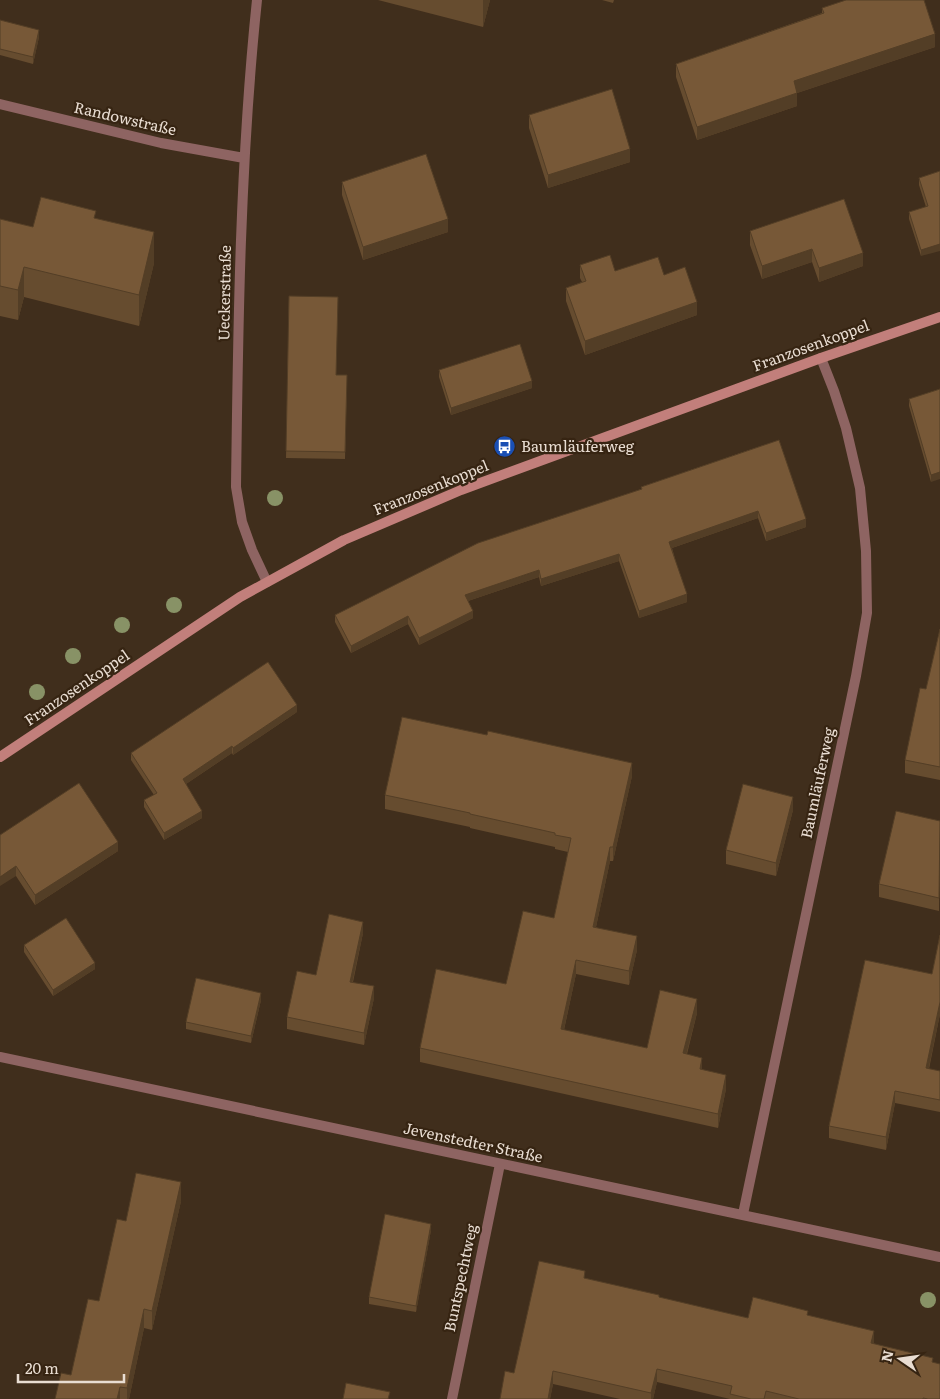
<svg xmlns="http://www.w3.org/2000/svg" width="940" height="1399" font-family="Literata,serif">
  <rect width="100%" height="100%" fill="#402e1c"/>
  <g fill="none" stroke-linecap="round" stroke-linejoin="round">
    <!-- street -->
    <path stroke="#8e6462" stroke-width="10" d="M257,0c-17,162 -19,325 -21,487l6,35 10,28 15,32
      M0,104l161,39 83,15
      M0,1057l940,200
      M743,1214l113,-538 11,-63 -1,-62 -6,-63 -14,-60 -12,-37 -13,-33
      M452,1399l48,-235"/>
    <!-- secondary -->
    <path stroke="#c27f7b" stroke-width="10" d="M0,757l240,-160 104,-57 117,-50 360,-132 119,-41"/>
  </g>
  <!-- trees -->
  <g fill="#889266">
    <circle cx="275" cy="498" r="8"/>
    <circle cx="174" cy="605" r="8"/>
    <circle cx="122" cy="625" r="8"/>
    <circle cx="73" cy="656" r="8"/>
    <circle cx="37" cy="692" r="8"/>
    <circle cx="928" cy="1300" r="8"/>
  </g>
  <!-- wall -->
  <path fill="#664c2f" d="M378,0h112l-7,27z
    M602,0h12l-1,3z
    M822,8l113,39 -138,46v13l-100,34 -21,-63v-13l146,-51z
    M0,20l39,17 -6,27 -33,-9z
    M529,115l101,47 -82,26 -19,-60z
    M940,171l-19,85 -12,-37v-7l17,-5 -7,-22v-7z
    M342,182l106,50 -85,28 -21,-65z
    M844,199l19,67 -44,16 -7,-20 -50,17 -12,-34v-14z
    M96,218l58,45 -15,63 -115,-29 -6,23 -18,-4v-97l33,8z
    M580,265l35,6 49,4 33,40 -112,40 -19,-54v-13l16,-6 -2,-4z
    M289,296l47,79h11l-2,84 -59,-1z
    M439,370l93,18 -81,27 -12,-38z
    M940,389l-9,93 -22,-76v-7z
    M779,440l27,87 -40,14 -8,-23 -86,30 15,54 -48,16 -20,-57 -78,25 -2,-9 -71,24 5,17 -54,27 -11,-21 -57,29 -16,-31v-7l306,-126v-2z
    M940,629v151l-35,-7v-13l21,-71z
    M297,712l-64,43 -1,-2 -46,31 16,34 -38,22 -20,-33v-7l10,-5 -23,-35v-7z
    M632,776l-19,85h-3l-14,66 41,23 -8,35 -53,-11 -12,56 83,18 50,-35 -10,41 15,16 24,19 -8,39 -298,-66v-14l86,-64 48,-66 14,-66 -13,-3v-2l-85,-19v-1l-85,-18v-14z
    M793,810l-17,66 -50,-12v-14z
    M940,821l-1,90 -60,-14v-13z
    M0,835l118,16 -83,54 -19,-29z
    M363,933l-10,49 21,16 -10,47 -77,-16v-12l29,-42z
    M940,935v79l-11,55 11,2v41l-45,-9 -9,47 -57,-12v-12l103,-152z
    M24,945l71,24 -42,27 -29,-44z
    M261,1000l-10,43 -65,-14v-7z
    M181,1201l-29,129 -8,-2 -15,71h-74l16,-24 28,-74z
    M431,1230l-15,82 -47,-8v-7z
    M585,1278l74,20 89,20 60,-3 66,29 59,18 7,37h-210l-73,-17 -4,17h-33l-67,-15 -3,15h-50z"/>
  <!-- shaded-wall -->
  <path fill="#533e26" d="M483,0h7l-7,27z
    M39,30v7l-6,27v-7z
    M935,34v13l-138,46v13l-100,34v-13l97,-46z
    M630,149v13l-82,26v-13z
    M448,219v13l-85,28v-13z
    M154,232v31l-15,63v-31z
    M940,244v7l-19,5v-6z
    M812,249v13l-50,17v-13z
    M863,253v13l-44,16v-14z
    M24,267v30l-6,23v-30z
    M697,302v13l-112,40v-14z
    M532,381v7l-81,27v-7z
    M940,472v7l-9,3v-7z
    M758,511v7l-89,31v-7z
    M806,519v8l-40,14v-8z
    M619,554v7l-78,25v-7z
    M539,570v7l-74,25v-7z
    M687,594v8l-48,16v-7z
    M473,611v7l-54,27v-7z
    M408,616v8l-57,29v-7z
    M297,705v7l-64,43v-7z
    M232,746v7l-49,33v-7z
    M632,763v13l-19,85v-14z
    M793,797v13l-17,66v-13z
    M202,811v7l-38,22v-7z
    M118,842v9l-83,54v-10z
    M610,847v14l-17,80v-14z
    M16,866v10l-16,10v-9z
    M363,922v11l-13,60v-11z
    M637,936v14l-8,35v-14z
    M576,960v14l-15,69v-14z
    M95,963v6l-42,27v-6z
    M374,986v12l-10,47v-12z
    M261,993v7l-10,43v-7z
    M697,999v14l-14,54v-14z
    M940,1002v12l-14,67v-13z
    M702,1058v14l-2,-3z
    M726,1075v14l-8,39v-14z
    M895,1091v12l-9,47v-13z
    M181,1182v19l-29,129v-19z
    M431,1224v6l-15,82v-6z
    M144,1309v19l-15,71h-2v-11z
    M874,1331v13l-3,-1z
    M657,1369v13l-4,17h-2v-6z
    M553,1371v13l-3,15h-2z
    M120,1387v12h-3z"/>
  <!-- building -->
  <path fill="#775837" stroke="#533e26" d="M846,0h78l11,34 -141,47 3,12 -100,34 -21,-63 148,-51 -2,-5z
    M0,20l39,10 -6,27 -33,-8z
    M612,89l18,60 -82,26 -19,-60z
    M426,154l22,65 -85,28 -21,-65z
    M940,171v73l-19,6 -12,-38 19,-6 -9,-28z
    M41,197l55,14 -2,7 60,14 -15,63 -115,-28 -6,23 -18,-4v-67l33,8z
    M844,199l19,54 -44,15 -7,-19 -50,17 -12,-35z
    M610,255l5,16 43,-14 6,18 21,-8 12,35 -112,39 -19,-53 20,-7 -6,-16z
    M289,296l49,1 -2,78h11l-2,77 -59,-1z
    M520,344l12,37 -81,27 -12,-38z
    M940,389v83l-9,3 -22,-76z
    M779,440l27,79 -40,14 -8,-22 -89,31 18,52 -48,17 -20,-57 -78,25 -2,-9 -74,25 8,16 -54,27 -11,-22 -57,30 -16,-31 143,-72 164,-54 -1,-2z
    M940,629v138l-35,-7 15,-72 6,1z
    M268,662l29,43 -64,43 -1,-2 -49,33 19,32 -38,22 -20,-33 13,-7 -26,-40z
    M402,717l85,18 1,-4 144,32 -19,84h-3l-17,80 44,9 -8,35 -53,-11 -15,69 86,19 13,-58 37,9 -14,54 19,5 -2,11 26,6 -8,39 -298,-66 16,-79 70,15 17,-73 31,7 17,-80 -16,-3v-2l-85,-19v-1l-85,-18z
    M79,783l39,59 -83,53 -19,-29 -16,11v-42z
    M743,784l50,13 -17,66 -50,-13z
    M896,811l44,10 -1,77 -60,-14z
    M329,914l34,8 -13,60 24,4 -10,47 -77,-16 10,-46 19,4z
    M66,918l29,45 -42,27 -29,-45z
    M940,935v67l-14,66 14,3v29l-45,-9 -9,46 -57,-11 36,-166 67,14z
    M196,978l65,15 -10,43 -65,-14z
    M136,1173l45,9 -29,129 -8,-2 -17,79 -7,-1 -3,12h-62l6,-26 10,2 17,-76 11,2 18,-82 9,2z
    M385,1214l46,10 -15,82 -47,-9z
    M539,1261l46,10 -1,7 75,17v2l89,21 5,-21 55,14 -1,4 67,16 -3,12 62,15 -1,4 8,2v35h-12l-5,-1v1h-124l-33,-8 -2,8h-13l-21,-5 2,-8 -75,-17 -6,24 -98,-22 -5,28h-48l5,-28 9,2z
    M346,1383l44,9 -2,7h-45z"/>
  <!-- icons -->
  <defs>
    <symbol id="bus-disc" viewBox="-11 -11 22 22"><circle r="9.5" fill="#1a4fb4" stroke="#362412"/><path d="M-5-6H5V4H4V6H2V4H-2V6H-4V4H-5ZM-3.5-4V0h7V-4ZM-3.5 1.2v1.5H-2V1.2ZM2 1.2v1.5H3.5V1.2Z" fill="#fff"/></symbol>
  </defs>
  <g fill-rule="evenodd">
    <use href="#bus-disc" x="492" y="434" width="25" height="25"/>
  </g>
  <g text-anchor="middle" stroke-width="4.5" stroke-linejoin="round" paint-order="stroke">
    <!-- street labels -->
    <g font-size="15" fill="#e9ddd2" stroke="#362412">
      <text transform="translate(125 119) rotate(13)" y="5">Randowstraße</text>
      <text transform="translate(225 293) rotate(-89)" y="5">Ueckerstraße</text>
      <text transform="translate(811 346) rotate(-20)" y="5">Franzosenkoppel</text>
      <text transform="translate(431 488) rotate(-22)" y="5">Franzosenkoppel</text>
      <text transform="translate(77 688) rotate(-34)" y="5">Franzosenkoppel</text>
      <text transform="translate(818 783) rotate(-78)" y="5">Baumläuferweg</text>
      <text transform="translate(473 1143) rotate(12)" y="5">Jevenstedter Straße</text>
      <text transform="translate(461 1278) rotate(-78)" y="5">Buntspechtweg</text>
    </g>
    <!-- poi labels -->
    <g font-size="15" fill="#e9ddd2" stroke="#362412" text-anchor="start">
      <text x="521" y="452">Baumläuferweg</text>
    </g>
  </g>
  <!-- north arrow -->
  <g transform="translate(900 1359) rotate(283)" stroke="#362412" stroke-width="4" paint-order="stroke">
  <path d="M0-4L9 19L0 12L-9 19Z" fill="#e9ddd2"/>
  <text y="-8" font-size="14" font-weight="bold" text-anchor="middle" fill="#e9ddd2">N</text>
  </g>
  <!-- scale -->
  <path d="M18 1374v8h106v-8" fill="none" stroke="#e9ddd2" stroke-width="2.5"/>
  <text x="25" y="1374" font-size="15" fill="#e9ddd2" stroke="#362412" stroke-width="4" paint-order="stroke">20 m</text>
</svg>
